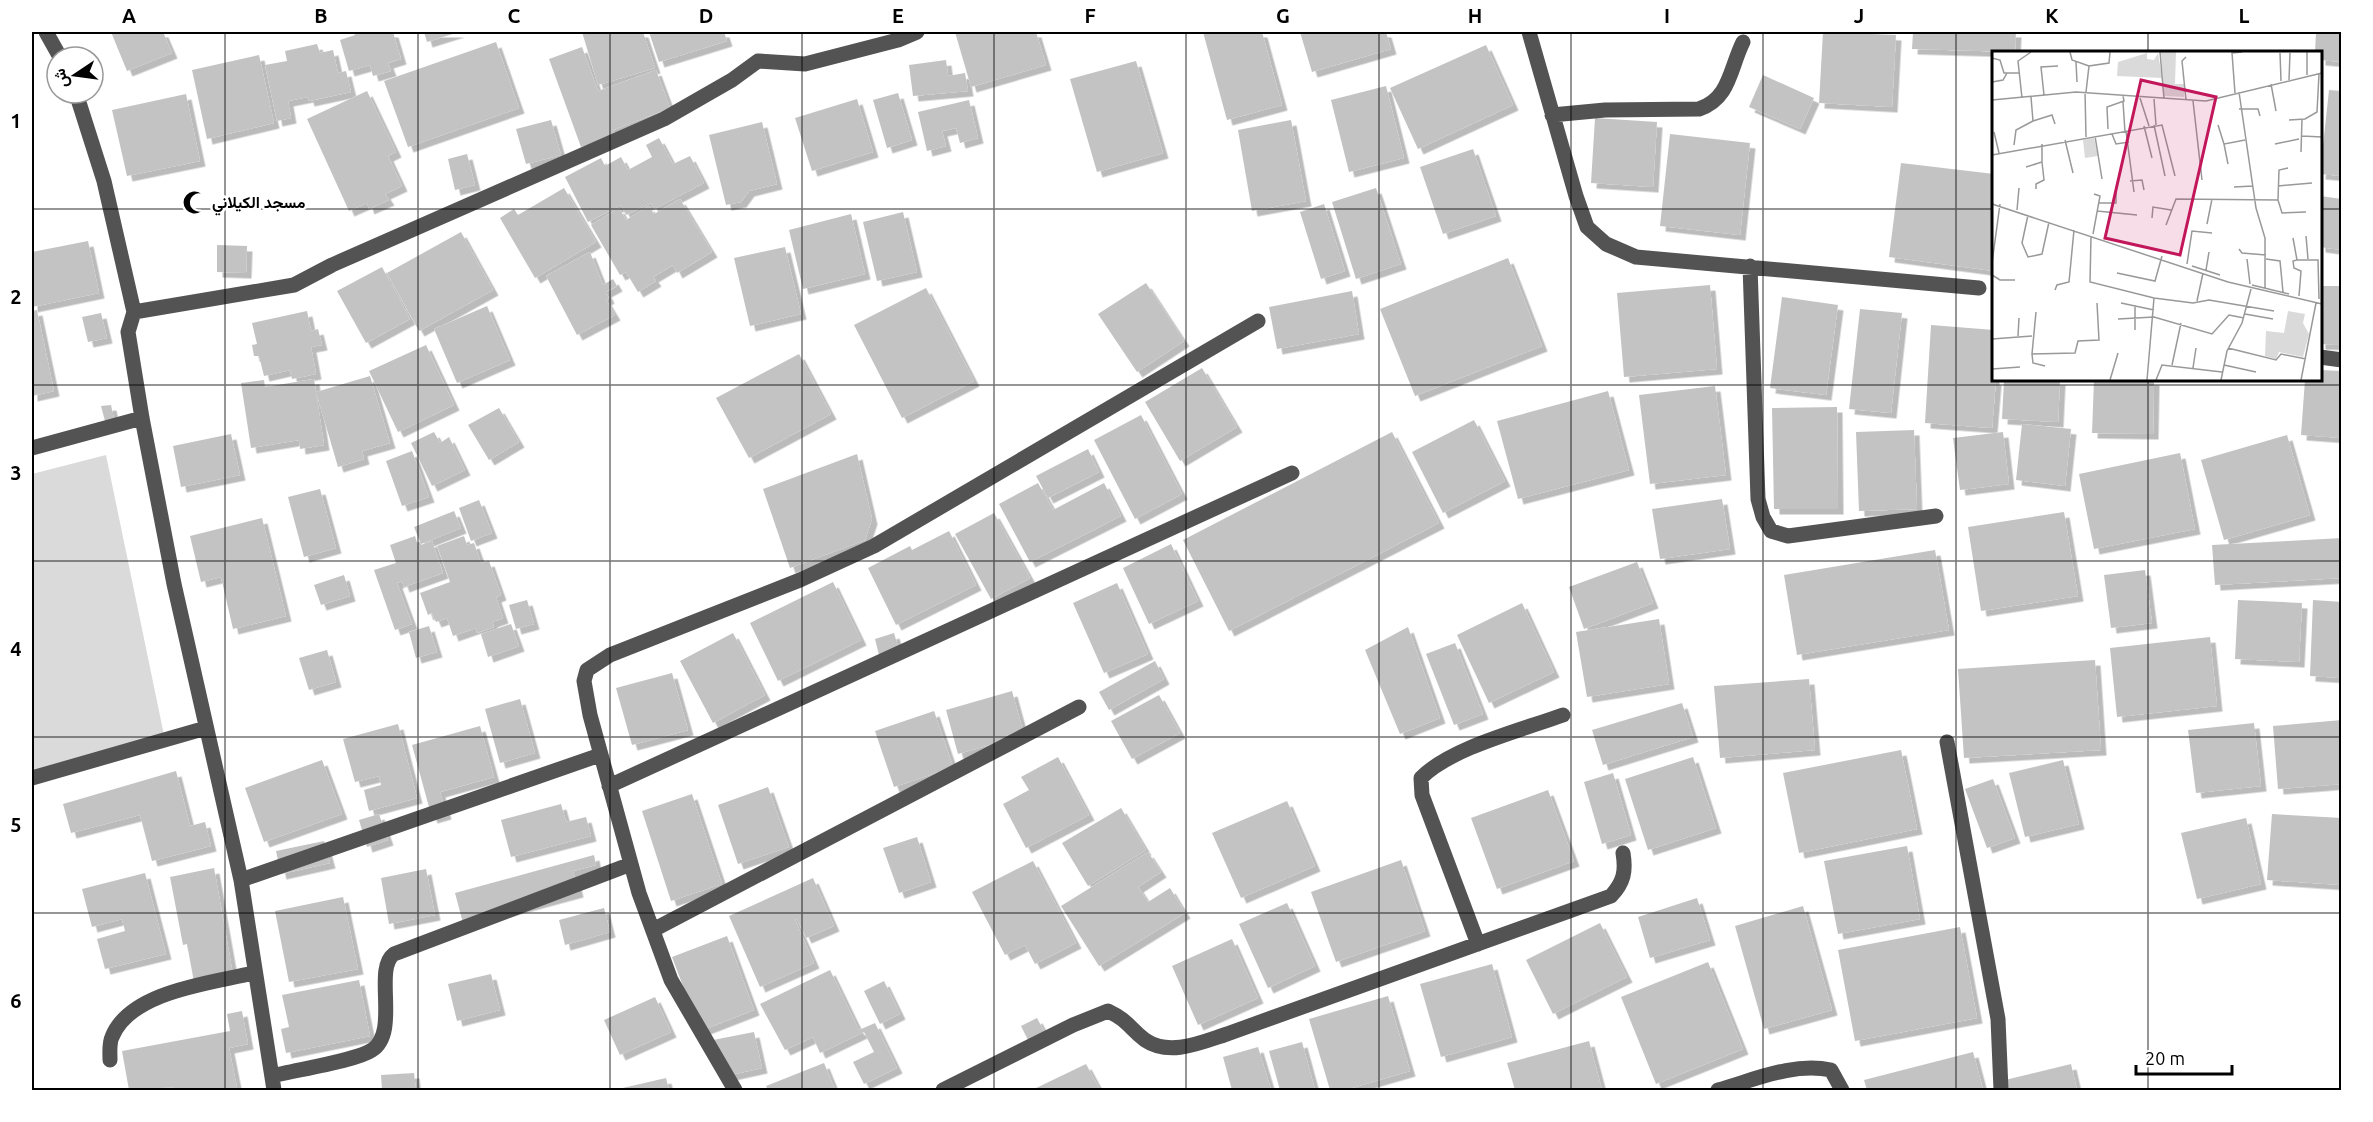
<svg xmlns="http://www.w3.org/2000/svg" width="2373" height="1122" font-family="Ubuntu,Vazirmatn,sans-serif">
  <defs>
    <filter id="shadow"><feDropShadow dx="5.5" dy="5.5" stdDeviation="0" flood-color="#0004"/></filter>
  </defs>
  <rect width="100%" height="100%" fill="#fff"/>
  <!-- green -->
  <path fill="#dadada" d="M106,455l59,285 -133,35v-301z"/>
  <!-- building -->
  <path fill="#c3c3c3" filter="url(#shadow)" d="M111,32h52l9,21 -45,18z
    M354,32h39l8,27 -13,4 3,8 -18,5 -3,-11 -21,6 -9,-31 15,-5z
    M424,32h35l-32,10z
    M582,32h61l12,36 -57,17z
    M649,32h75l3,9 -68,21z
    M955,32h81l10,33 -75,22z
    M1203,32h59l20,73 -55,15z
    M1300,32h86l5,17 -79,23z
    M1823,32l73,3 -4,72 -73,-4z
    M1913,32h103l-1,20 -103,-3z
    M2316,32h26v30l-22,-2v-8h-5z
    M496,42l23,66 -111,39 -24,-66z
    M317,44l3,9 13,-3 5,23 8,-2 5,21 -42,9 -1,-4 -20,4 3,17 -14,3 -12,-56 22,-4 -2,-10z
    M1486,45l27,60 -95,44 -28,-61z
    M582,47l16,44 58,-21 14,38 -57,22 2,4 -34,13 -32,-88z
    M259,55l15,68 -67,16 -15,-69z
    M946,60l2,16 17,-3 3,18 -55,5 -4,-31z
    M1136,61l27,92 -66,19 -27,-93z
    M1763,75l51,23 -14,31 -51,-22z
    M1386,86l18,72 -55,14 -18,-72z
    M2329,90l13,1v85l-22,-2z
    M367,91l29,61 -8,4 14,30 -17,8 4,6 -20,9 -2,-6 -18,8 -42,-92z
    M898,93l14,47 -25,8 -14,-48z
    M186,94l14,67 -73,15 -15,-66z
    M857,99l16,53 -61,19 -17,-53z
    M969,100l9,38 -18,5 -4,-15 -14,3 4,15 -19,5 -9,-39z
    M1595,118l62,4 -4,65 -62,-4z
    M551,120l10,35 -35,9 -10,-35z
    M1291,120l15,81 -54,10 -14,-81z
    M762,122l15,62 -28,7 -8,11 -15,3 -17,-70z
    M1670,134l80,9 -10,92 -80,-9z
    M659,138l14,26 17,-8 14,27 -50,26 -3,-6 -25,12 -5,-10 -33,17 -23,-45 36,-19 4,8 16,-9 7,13 24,-13 -6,-12z
    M1473,149l23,67 -53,18 -23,-67z
    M467,154l8,31 -20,5 -7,-31z
    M1901,163l93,11v97l-105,-14z
    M564,188l32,54 -61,36 -35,-60 14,-9 4,6z
    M1376,188l25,76 -45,15 -24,-77z
    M2320,196l22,3v51l-22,-3z
    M680,199l32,53 -35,21 -4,-8 -20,12 3,4 -18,11 -12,-20 -6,3 -29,-50 28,-17 7,12 23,-14 5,8z
    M1324,204l21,67 -24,8 -21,-67z
    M903,212l14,60 -40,9 -14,-59z
    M851,214l14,60 -62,15 -14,-59z
    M461,232l32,58 -74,41 -32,-58z
    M88,241l11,52 -67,14v-55z
    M217,245l30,1 -1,27 -29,-1z
    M785,247l16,67 -51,12 -16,-68z
    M590,252l13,33 10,-6 4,7 -11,6 3,6 -3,2 9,15 -38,20 -31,-59z
    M1508,258l34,88 -127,50 -35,-87z
    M382,267l28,52 -44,24 -29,-52z
    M1146,283l38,58 -47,31 -39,-58z
    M1710,285l7,84 -93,8 -7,-84z
    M2320,286h22v59l-22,-1z
    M926,288l48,93 -72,37 -48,-93z
    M1352,291l7,43 -82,15 -8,-42z
    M1782,297l56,8 -12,90 -56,-7z
    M487,306l23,54 -53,23 -23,-54z
    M1860,309l42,4 -11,100 -42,-4z
    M37,310l17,81 -22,5v-85z
    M307,311l4,20 7,-2 4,16 -11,2 5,27 -24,5 -2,-9 -26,6 -5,-20h-5l-2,-11 5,-1 -5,-21z
    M101,313l6,25 -19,4 -6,-25z
    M1931,325l63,5v50h2l-4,48 -67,-5z
    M426,345l28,60 -56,27 -29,-61z
    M799,354l32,60 -82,44 -33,-60z
    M1202,368l35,59 -57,34 -35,-59z
    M2320,370l22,1v67l-41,-3 4,-55h15z
    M370,376l20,67 -28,8 2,8 -26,8 -22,-75z
    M314,379l10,66 -24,4 -1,-9 -48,8 -10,-65 23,-3 1,7z
    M2004,380h56l-2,42 -56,-3z
    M2094,380h60l-1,54 -61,-1z
    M1715,386l11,89 -76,9 -11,-89z
    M1608,391l21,79 -111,29 -21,-78z
    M111,405l3,14 -9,2 -4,-15z
    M1837,407l1,102h-64l-2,-101z
    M499,408l20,34 -30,18 -21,-35z
    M1141,415l41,79 -47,25 -41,-79z
    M1474,420l31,61 -62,32 -31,-61z
    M2022,424l49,5 -6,57 -49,-6z
    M1914,430l3,79 -58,2 -3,-79z
    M434,432l6,11 9,-6 16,33 -33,16 -21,-43z
    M1392,432l47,91 -210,108 -46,-91z
    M2003,432l6,52 -49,6 -7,-52z
    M231,434l9,41 -59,12 -8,-41z
    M2287,435l23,80 -86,25 -23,-80z
    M1088,449l11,23 -51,26 -12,-22z
    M412,451l17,46 -27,9 -16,-45z
    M2180,453l15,76 -101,20 -15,-75z
    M857,454l15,65 -7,21 -75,28 -27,-79z
    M1038,483l15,27 51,-27 17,33 -91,46 -31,-58z
    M320,489l16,59 -32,9 -16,-60z
    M1722,499l8,50 -70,10 -8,-50z
    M479,500l13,33 -21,8 -12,-33z
    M454,511l7,17 -40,16 -7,-17z
    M2064,512l14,84 -97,15 -13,-84z
    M994,513l36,65 -39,21 -36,-65z
    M262,518l24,98 -53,13 -12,-52 -20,5 -11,-46z
    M949,531l27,54 -80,40 -28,-57 42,-22 2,4z
    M415,536l3,10 14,-5 11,32 -39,14 -2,-6 -5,2 15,41 -17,6 -21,-60 22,-7 -6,-18z
    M464,536l3,9 7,-2 7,20 8,-2 12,34 -5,2 7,21 -11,4 2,5 -17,6 -1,-5 -23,8 -6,-18 -11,4 -4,-9 -4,2 -8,-22 30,-11 -13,-36z
    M2342,538v40l-127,7 -3,-40z
    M1171,544l27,57 -49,23 -26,-56z
    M1935,550l14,80 -152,25 -13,-80z
    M1637,562l16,41 -69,26 -15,-42z
    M2145,570l7,53 -41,5 -7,-53z
    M344,575l6,21 -29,9 -7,-20z
    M833,582l28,58 -83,41 -28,-58z
    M1117,583l31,71 -44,19 -31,-70z
    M527,600l7,24 -18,5 -7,-24z
    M2238,600l64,3 -3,59 -64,-3z
    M2313,600l29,2v76l-32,-2z
    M1522,603l32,69 -65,31 -32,-68z
    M1659,619l10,65 -82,13 -11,-65z
    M511,624l8,22 -31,11 -7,-23z
    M429,626l8,26 -21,6 -7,-26z
    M1408,627l32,91 -40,16 -35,-84z
    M733,633l32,62 -52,28 -33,-62z
    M894,633l5,17 -20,5 -4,-16z
    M2210,637l7,69 -100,11 -7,-69z
    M1455,643l28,71 -29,11 -28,-71z
    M327,650l9,32 -27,8 -10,-32z
    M2095,660l6,90 -137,8 -6,-89z
    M1155,661l9,18 -55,31 -10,-18z
    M672,673l16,57 -56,15 -16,-57z
    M1809,679l6,71 -95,8 -6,-72z
    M1012,691l12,44 -66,19 -12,-44z
    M1159,695l21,38 -48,26 -21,-38z
    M520,699l15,54 -35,10 -15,-54z
    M1682,703l11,34 -90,28 -11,-35z
    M934,711l19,56 -59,20 -19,-56z
    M2342,720v64l-64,5 -5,-63z
    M2254,723l7,63 -65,7 -8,-63z
    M398,724l19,74 -48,13 -5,-21 17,-5 -2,-9 -24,6 -12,-43z
    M480,726l14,51 -54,15 6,22 -14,4 -20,-73z
    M1901,750l16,79 -118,24 -16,-80z
    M1058,757l31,58 -63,33 -23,-44 26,-14 -8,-13z
    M1693,757l23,71 -68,22 -23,-71z
    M322,760l20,54 -78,28 -19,-54z
    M2063,760l16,64 -54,13 -16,-64z
    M176,771l14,55 15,-4 6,24 -59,15 -12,-46 -69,18 -8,-29z
    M1613,773l18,62 -29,9 -18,-62z
    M1993,779l22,59 -28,10 -22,-59z
    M768,787l21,60 -51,17 -20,-59z
    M1548,790l26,71 -77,28 -26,-71z
    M692,794l30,90 -51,17 -29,-90z
    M1287,801l28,65 -74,32 -29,-65z
    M561,804l5,18 20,-5 5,19 -80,21 -10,-37z
    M1121,808l25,42 -58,36 -26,-43z
    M379,814l9,26 -21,7 -8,-27z
    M2272,814l70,4v67l-75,-5z
    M2246,818l15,66 -64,15 -16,-66z
    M917,837l14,45 -32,11 -16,-45z
    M324,841l6,22 -49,11 -5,-23z
    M1907,846l13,73 -82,15 -14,-73z
    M1148,852l13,20 -23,15 10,15 22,-14 15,25 -86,53 -38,-60z
    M594,855l2,10 -23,6 5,21 -115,31 -8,-30z
    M1401,860l24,71 -89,31 -25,-70z
    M1033,861l43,82 -41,21 -10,-19 -20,10 -33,-63z
    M214,868l19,107 -39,7 -7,-38 -4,1 -13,-68z
    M426,869l9,46 -46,9 -8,-46z
    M145,873l21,81 -61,15 -8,-30 28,-8 -3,-12 -30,8 -10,-38z
    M813,878l21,48 -28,12 -9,-19 -2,1 19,43 -54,24 -31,-71z
    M343,897l15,72 -69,13 -14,-71z
    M1697,898l13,42 -60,18 -12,-41z
    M1287,903l28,63 -47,22 -29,-64z
    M1803,906l29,104 -68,19 -29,-103z
    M604,908l6,24 -45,13 -6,-25z
    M1600,923l27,54 -74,37 -27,-54z
    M1960,927l17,91 -122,23 -17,-91z
    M727,936l27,74 -54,21 -28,-74z
    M1232,939l26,59 -60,27 -26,-59z
    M1708,962l35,87 -87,35 -35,-87z
    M1492,964l20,73 -71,20 -21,-73z
    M830,970l29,60 16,-7 22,45 -33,16 -11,-22 21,-10 -10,-20 -44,21 -7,-16 -28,13 -25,-46z
    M491,974l9,36 -43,11 -9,-37z
    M359,980l11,56 -84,17 -5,-24 8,-2 -7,-32z
    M884,981l16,33 -20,10 -16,-33z
    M1388,996l22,75 -65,19h-15l-21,-71z
    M655,997l16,35 -51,23 -16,-35z
    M242,1011l6,33 -19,4 8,40 -62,2 -1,-3 -45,3 -7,-39 108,-20 -3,-17z
    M1037,1018l8,15 -16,9 -8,-16z
    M754,1032l8,36 -41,9 -8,-37z
    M1589,1041l13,49h-87l-8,-27z
    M1302,1042l13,48h-35l-11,-39z
    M1258,1047l13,43h-39l-9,-33z
    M1973,1052l10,38h-116l-3,-10z
    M824,1063l11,27h-67l-2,-4z
    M1086,1064l14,26h-68z
    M2071,1064l6,26h-70l-2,-10z
    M414,1073l2,17h-34l-1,-15z
    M666,1078l3,12h-55z"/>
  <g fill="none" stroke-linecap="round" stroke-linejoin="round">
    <!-- minor -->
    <path stroke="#535353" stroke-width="15" d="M46,32l14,25
      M1529,32l47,164 11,31 19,17 30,13 343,31
      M76,93l28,88 30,131 -6,20 14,86 32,166 67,296 33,210
      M1552,115l53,-5 94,-1c31,-10 31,-41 44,-67
      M1750,266l8,233 5,18 8,14 17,5 148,-20
      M134,312l160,-27 38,-20 332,-146 68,-39 26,-19 47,3 93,-24 19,-8
      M2320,357l22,3
      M32,448l110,-30
      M1947,742l51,277 3,71
      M32,778l174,-50
      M609,786l683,-313
      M241,880l359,-125
      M653,930l426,-223
      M1478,944l-56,-149 -1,-17c29,-30 101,-48 142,-63
      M110,1060c0,-7 -1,-17 2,-23 18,-46 100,-54 141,-64
      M272,1076c22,-6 84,-15 100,-26 28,-18 1,-81 22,-96l237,-90
      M735,1090l-64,-110 -32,-87 -49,-178 -6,-34 3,-11 23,-15 190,-75 74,-34 384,-225
      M943,1090l130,-65 35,-14c21,10 21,17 37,29 25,17 57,2 82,-6l384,-138c13,-14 15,-25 12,-43
      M1718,1090c36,-10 75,-28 113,-20l11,20"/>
  </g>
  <!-- grid -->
  <path fill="none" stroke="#000" stroke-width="1.5" stroke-opacity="0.55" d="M225,32v1058M418,32v1058M610,32v1058M802,32v1058M994,32v1058M1186,32v1058M1379,32v1058M1571,32v1058M1763,32v1058M1956,32v1058M2148,32v20M32,209h1962M2320,209h22M2148,380v710M32,385h2310M32,561h2310M32,737h2310M32,913h2310"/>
  <!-- icons -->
  <defs>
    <symbol id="mosque-bare" viewBox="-9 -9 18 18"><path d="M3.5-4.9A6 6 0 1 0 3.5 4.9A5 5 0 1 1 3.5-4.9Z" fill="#000" stroke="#fff" stroke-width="2.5" paint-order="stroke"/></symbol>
  </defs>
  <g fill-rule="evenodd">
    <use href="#mosque-bare" x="178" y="186" width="33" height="33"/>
  </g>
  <g text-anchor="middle" stroke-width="5" stroke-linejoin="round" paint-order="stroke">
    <!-- poi labels -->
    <g font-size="16" font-weight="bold" fill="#000" stroke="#fff" text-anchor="start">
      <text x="212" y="208">مسجد الكيلاني</text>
    </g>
  </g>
  <!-- overview -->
  <g transform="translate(1992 51)">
    <rect width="330" height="330" fill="#fff"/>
    <path d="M169,1h15l-1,32h9v13l-20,-1zM155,2v6l7,1 4,-7 4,25 -45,-2 1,-14zM102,87l4,18 -13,2 -2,-18zM296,260l17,3 -2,9 6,11 -6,23 -24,-5 -3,7 -11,-3 1,-25 18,2z" fill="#dadada"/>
    <path fill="none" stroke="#999" stroke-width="1.5" d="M78,1l2,8 17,6M168,1l4,47M288,2l1,28M0,7l8,2 4,13h15M84,11l1,20M315,24v-23M297,29l1,-27M0,31l11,-2 4,-7M279,33l5,27M93,41l1,45M94,41l3,-26 20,-3 1,-11M247,41l17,116 9,30v50M243,42l-3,-40 10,-1M52,44l-3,-28 17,-1M30,47l-4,-37 13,-9M148,47l9,28M162,48l2,26M0,49l84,-8 130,9 116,-28M194,49l-4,-39 4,-4M201,50l9,79M131,51l2,30M247,58h19l2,7M297,69l16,-1 12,-7 2,-38M41,70l19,-6 3,9M162,74l11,51M226,74l6,19M152,75l8,32M116,78l-1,-22 17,-6 -1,-5M134,80l8,61M2,81l5,21M120,83l4,10 13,-2M103,85l7,43M310,85l20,1M73,89l8,33M283,93l24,-5M22,94l2,-15 17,-9 -2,-24M309,101l1,-33M0,104l170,-30 13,51M236,113l-4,-20 21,-4M34,116l16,-5v-18M138,130l12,-1 2,10M286,135l34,-3M242,136l19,-1M44,138v-5l8,-4 -2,-18M286,149l4,13 24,-1M107,152h17v-14M0,153l236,78 94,22M25,159l2,-22M105,160l40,4M36,164l-6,28 6,14 14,-3 7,-32M160,167l1,-11 18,3M215,173l5,-25M174,174l10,-26 102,1 1,-30 9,-2M101,183l7,-38 -6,-2M314,185l2,23M99,186l-1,45 64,16 39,5 16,-3 65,11M301,187l4,22 -4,1 1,7 7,3 -2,25M247,198l3,4 24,2M255,208l3,25M274,208l14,2 3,31M305,209h21l1,39M0,212l8,-59M195,213l5,-33 20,2M200,215l28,9M214,219l3,-18M125,222l38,8 7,-25M0,224l8,5h15M260,234l37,9M63,239l2,-5 12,-3 5,-52M205,250l6,-28M129,252l33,7M143,254v25M44,261l-4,42 43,-1 3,-12 21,-1 -2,-37M253,263l28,5M126,268l36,-2 58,17 17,-19 15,3M26,285l1,-18M0,288l40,-3M236,297l48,12 5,-6 25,5M40,303l1,9 12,3M180,314l9,-42M232,314l32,7M201,317l3,-20M0,318l28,-2M118,329l8,-27M155,329l7,-82M164,329l6,-15 60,7M229,329l6,-29 15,-28 9,-34M309,329l15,-77"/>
    <path fill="#c2185b" fill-opacity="0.15" stroke="#c2185b" stroke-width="3" d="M149,29l75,17 -36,158 -75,-17z"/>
    <rect width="330" height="330" fill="none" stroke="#000" stroke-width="3"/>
  </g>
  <!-- border -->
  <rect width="2373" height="1122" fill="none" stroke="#ffffff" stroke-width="66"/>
  <!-- north arrow -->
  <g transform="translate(75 75) rotate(257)"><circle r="28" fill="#ffffff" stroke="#999999" stroke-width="1.5"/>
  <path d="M0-4.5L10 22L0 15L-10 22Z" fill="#000000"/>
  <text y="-9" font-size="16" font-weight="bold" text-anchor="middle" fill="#000000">ش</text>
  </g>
  <!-- scale -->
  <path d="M2136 1065v9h96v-9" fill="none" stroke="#000000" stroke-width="3"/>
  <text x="2145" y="1065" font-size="18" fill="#000000" stroke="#ffffff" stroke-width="4.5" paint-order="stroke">20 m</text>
  <rect x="33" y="33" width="2307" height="1056" fill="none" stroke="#000" stroke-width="2"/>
  <g font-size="20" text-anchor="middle" font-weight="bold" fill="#000">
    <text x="129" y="23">A</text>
    <text x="321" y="23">B</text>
    <text x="514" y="23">C</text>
    <text x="706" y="23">D</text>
    <text x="898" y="23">E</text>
    <text x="1090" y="23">F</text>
    <text x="1283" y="23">G</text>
    <text x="1475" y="23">H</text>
    <text x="1667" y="23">I</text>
    <text x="1859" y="23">J</text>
    <text x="2052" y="23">K</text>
    <text x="2244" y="23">L</text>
    <text x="16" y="128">1</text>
    <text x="16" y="304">2</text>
    <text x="16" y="480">3</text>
    <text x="16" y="656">4</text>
    <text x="16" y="832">5</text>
    <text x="16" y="1008">6</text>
  </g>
</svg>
